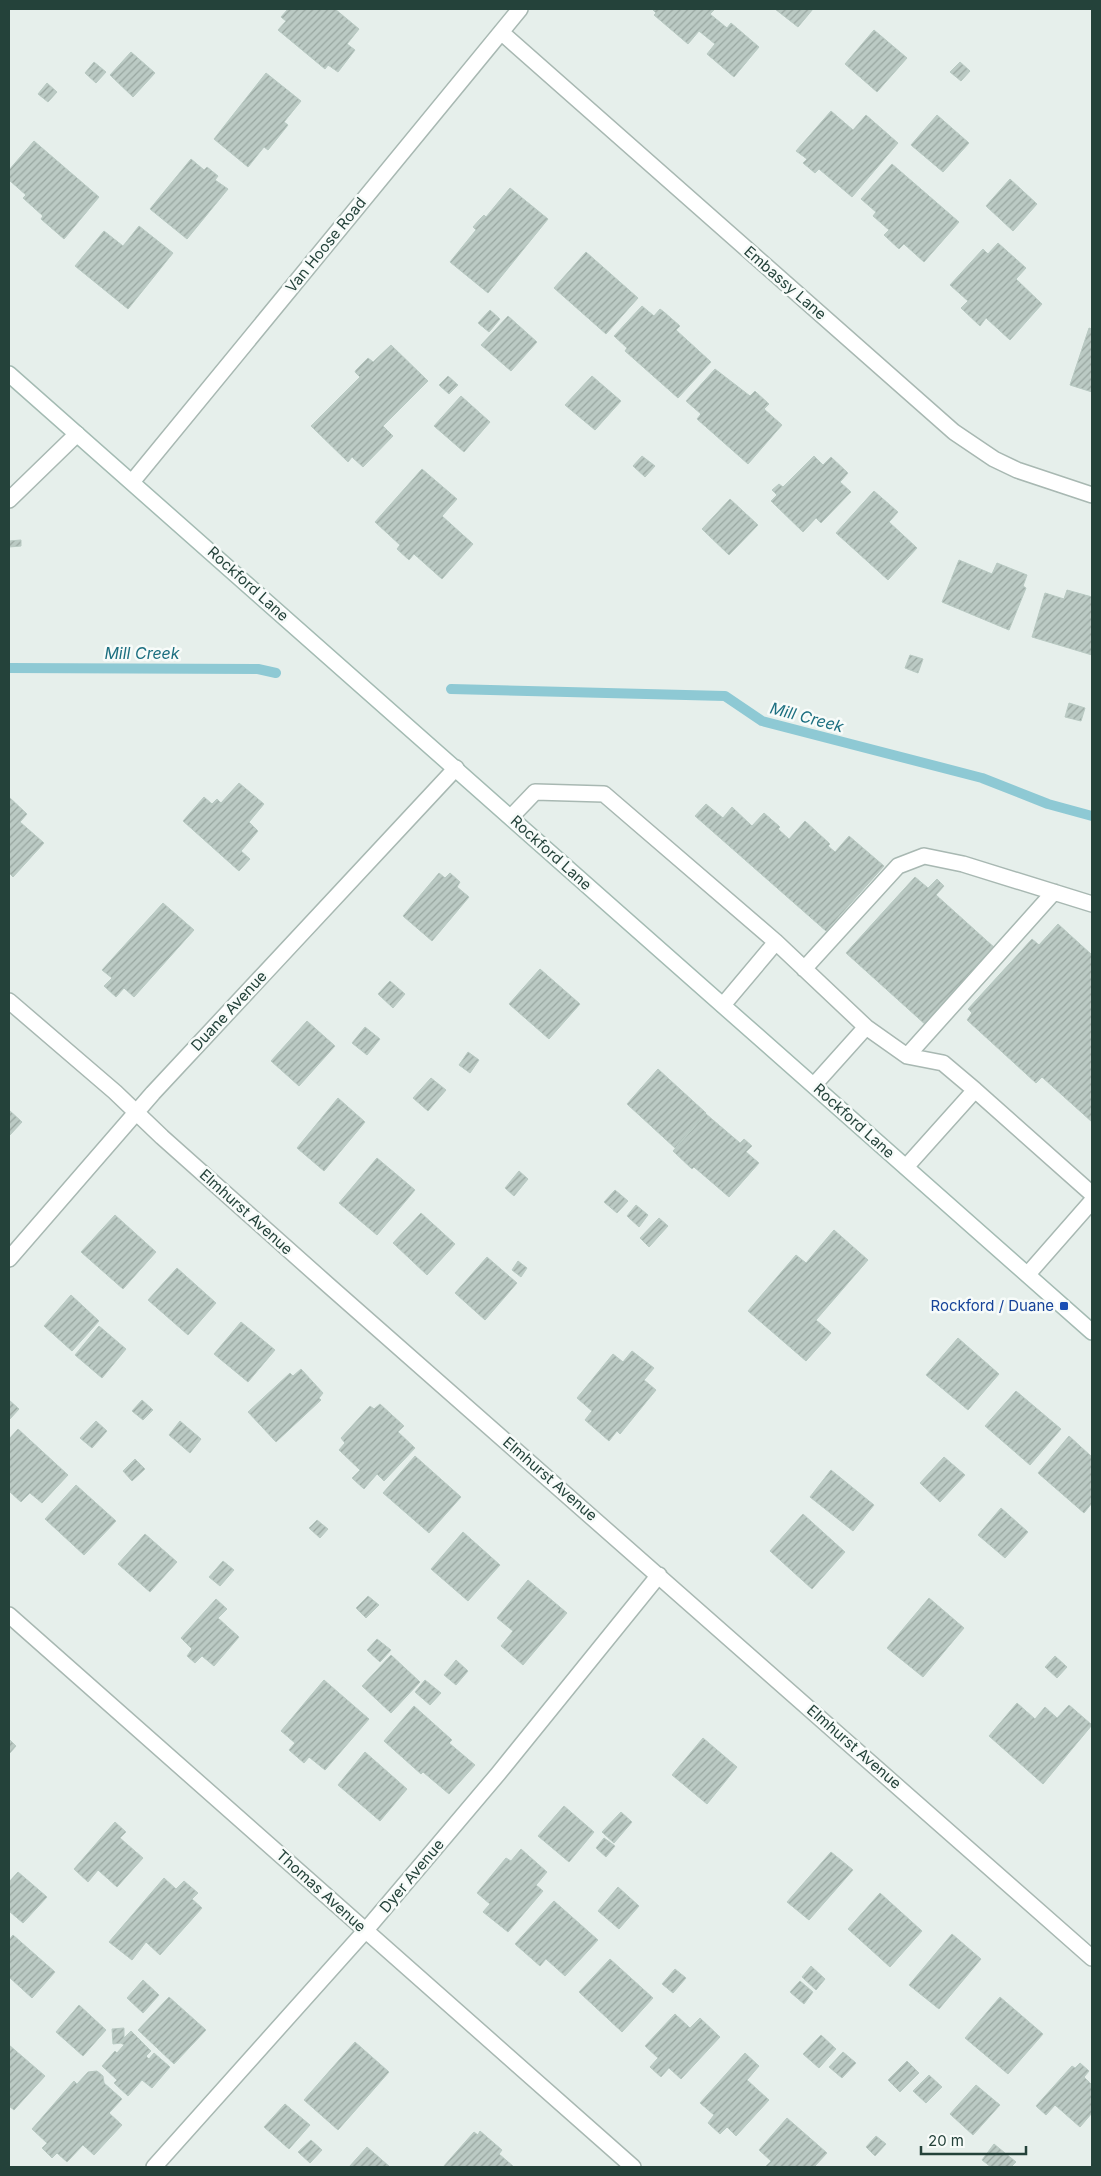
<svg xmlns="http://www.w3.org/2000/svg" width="1101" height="2176" font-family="Inter,sans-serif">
  <defs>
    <pattern id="building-hatch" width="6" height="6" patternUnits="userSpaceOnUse" patternTransform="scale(1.25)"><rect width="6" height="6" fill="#bbcac4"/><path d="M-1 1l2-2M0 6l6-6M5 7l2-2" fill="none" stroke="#98a6a0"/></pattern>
  </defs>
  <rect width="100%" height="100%" fill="#e6efeb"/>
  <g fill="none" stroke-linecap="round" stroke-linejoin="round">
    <!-- stream -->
    <path stroke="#8ec9d4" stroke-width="10" d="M9,668l249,1 18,4
      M451,689l274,7 37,25 220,57 66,26 44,12"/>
  </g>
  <!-- building -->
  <path fill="url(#building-hatch)" stroke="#b8c9c2" d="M288,9h47l24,20 -12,15 8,6 -17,22 -10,-7 -3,4 -47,-39 8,-9 -5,-4z
    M652,9h63l-5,5 17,14 4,-5 28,24 -25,30 -27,-23 8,-10 -16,-13 -11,13 -34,-29 2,-2z
    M775,9h38l-15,18z
    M874,30l33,28 -30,34 -32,-28z
    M131,52l24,21 -22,24 -23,-22z
    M94,62l12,10 -10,11 -11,-10z
    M960,62l10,9 -9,10 -11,-9z
    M266,73l35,28 -17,21 4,3 -20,25 -4,-3 -16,20 -34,-28z
    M47,83l10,9 -9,10 -10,-8z
    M831,111l22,19 13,-15 32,28 -46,54 -33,-28 -4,4 -12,-10 4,-4 -11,-8z
    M937,115l32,28 -26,29 -32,-27z
    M34,141l65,56 -35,42 -23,-20 2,-3 -20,-18 3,-3 -17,-15v-10z
    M191,159l13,11 3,-3 11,9 -3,4 13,9 -41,50 -37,-30z
    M892,164l67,58 -35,40 -20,-18 -5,5 -15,-14 5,-5 -16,-14 3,-4 -15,-13z
    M1010,179l27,25 -24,27 -27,-25z
    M510,188l38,31 -60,74 -38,-31 26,-32 -3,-3 7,-8 4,-4 2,2z
    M139,226l34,27 -45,56 -53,-43 29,-35 19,15z
    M998,243l28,25 -10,11 26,25 -32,36 -24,-22 -6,8 -19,-18 7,-7 -18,-16 33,-36 5,5z
    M586,252l52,46 -32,36 -52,-46z
    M642,306l12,10 6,-7 4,3 16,14 -4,4 35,32 -33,36 -53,-47 2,-3 -13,-12z
    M490,310l10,9 -11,13 -11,-9z
    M508,316l29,26 -26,29 -30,-26z
    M1089,328l3,1v63l-22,-7z
    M391,345l37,36 -45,45 10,10 -30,31 -11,-10 -4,5 -37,-36 49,-49 -5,-5 1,-2 12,-12 5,4z
    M715,369l35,27 5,-5 2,2 12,11 -5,5 18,16 -34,39 -51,-45 4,-5 -15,-13z
    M448,376l10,9 -9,9 -10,-9z
    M592,376l29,25 -26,29 -30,-25z
    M461,396l29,26 -26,30 -30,-26z
    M642,456l13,10 -10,11 -12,-11z
    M814,456l9,9 8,-8 17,16 -8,9 11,10 -30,31 -5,-5 -13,14 -32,-31 6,-6 -5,-5 7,-6 4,3z
    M422,469l35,30 -15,17 31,28 -31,35 -28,-25 -5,6 -12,-11 3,-4 -25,-23z
    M874,491l24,21 -9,10 28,26 -29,32 -52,-47z
    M730,499l28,26 -29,30 -27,-26z
    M21,540v6l-12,1v-6z
    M959,560l33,14 5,-11 30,12 -4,11 3,2 -17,42 -67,-28z
    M1067,590l25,7v58l-60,-18 13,-44 19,6z
    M910,655l13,4 -5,14 -13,-5z
    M1069,703l16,5 -4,13 -16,-4z
    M239,783l25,21 -15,18 9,9 -17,20 9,8 -11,12 -56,-50 21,-24 8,7 5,-5 4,4z
    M9,797l18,17 -7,8 24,21 -31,34 -4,-4z
    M706,804l17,14 9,-11 20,19 12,-13 16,14 -2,2 11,10 16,-18 25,23 -2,2 7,6 14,-16 35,30 -58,65 -131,-115z
    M439,873l6,5 5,-5 10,9 -3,5 12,10 -37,44 -29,-25z
    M915,877l13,11 9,-9 7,7 -8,9 60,54 -69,77 -81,-73z
    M163,903l31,27 -60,67 -10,-9 -8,9 -12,-11 8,-8 -10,-8z
    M1058,924l34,31v34l-2,2 2,2v129l-50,-45 -6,6 -69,-63 5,-7 -4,-4 64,-70 7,6z
    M540,969l40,35 -31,35 -40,-35z
    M390,981l15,13 -12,14 -15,-14z
    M307,1021l28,25 -36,40 -28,-25z
    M365,1027l15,12 -13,16 -15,-12z
    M468,1052l11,8 -9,13 -11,-8z
    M658,1069l48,44 -31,35 -48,-44z
    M431,1078l15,12 -18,21 -15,-13z
    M338,1098l27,24 -41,49 -27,-23z
    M9,1110l13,12 -13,14z
    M706,1114l34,29 4,-4 8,7 -6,6 13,11 -30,34 -35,-30 -2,2 -19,-18z
    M377,1158l38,32 -38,45 -38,-32z
    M519,1171l9,8 -14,17 -9,-8z
    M615,1190l13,11 -11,12 -13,-11z
    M636,1205l12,10 -9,12 -12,-11z
    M421,1213l34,31 -28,31 -34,-32z
    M115,1215l41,37 -33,37 -42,-37z
    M659,1218l9,8 -19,21 -9,-9z
    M834,1230l34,30 -52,60 15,13 -25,28 -58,-50 48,-56 10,8z
    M487,1257l30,26 -32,37 -30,-27z
    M518,1261l9,7 -6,9 -9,-7z
    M177,1268l39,35 -28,32 -40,-35z
    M71,1295l28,26 -27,30 -28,-25z
    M241,1322l34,28 -27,32 -34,-28z
    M99,1326l27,23 -24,29 -27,-23z
    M958,1338l41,36 -31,36 -42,-35z
    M632,1351l22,17 -10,12 12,10 -36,44 -3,-3 -8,10 -24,-21 7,-9 -15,-13 36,-44 10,8z
    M301,1369l22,24 -4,5 2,2 -45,42 -28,-30 42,-39 3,3z
    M1016,1391l45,38 -31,36 -45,-39z
    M9,1400l10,9 -10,11z
    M142,1400l11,10 -10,10 -11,-9z
    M380,1404l24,22 -6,6 17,16 -31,33 -7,-7 -13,15 -12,-11 8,-8 -21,-20 6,-7 -4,-5 29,-32 4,3z
    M96,1421l11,10 -15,17 -12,-10z
    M180,1421l21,18 -11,14 -21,-18z
    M18,1429l50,46 -26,28 -12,-10 -9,9 -12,-11v-52z
    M1069,1436l23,21v46l-8,10 -46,-40z
    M415,1456l46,41 -32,36 -46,-40z
    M944,1457l21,18 -25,27 -20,-19z
    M135,1459l10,10 -13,12 -9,-10z
    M831,1470l43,35 -21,26 -43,-34z
    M76,1485l40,36 -32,34 -39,-36z
    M1001,1508l27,24 -23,26 -27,-23z
    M803,1514l42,38 -33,37 -42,-38z
    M317,1520l11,9 -8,9 -11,-10z
    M463,1532l37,33 -32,36 -37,-32z
    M145,1534l32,28 -27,30 -32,-28z
    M223,1561l11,9 -14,16 -11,-9z
    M528,1580l39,33 -44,52 -22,-19 12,-15 -16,-13z
    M368,1596l11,9 -13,13 -10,-10z
    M929,1598l35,30 -41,49 -36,-29z
    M216,1599l11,10 -9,9 21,19 -25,29 -12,-10 -7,7 -8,-7 5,-7 -11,-11z
    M377,1639l14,11 -11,12 -13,-12z
    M391,1655l29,27 -29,31 -29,-27z
    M1055,1656l12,11 -10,11 -12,-11z
    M456,1660l12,11 -12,14 -12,-10z
    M324,1680l45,39 -44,51 -16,-13 -5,6 -15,-13 6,-7 -14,-12z
    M425,1680l16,13 -11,12 -15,-13z
    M1017,1703l18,16 10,-12 12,11 12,-13 23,20 -49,59 -54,-48z
    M414,1706l38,34 -3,3 26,22 -26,29 -26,-22 -2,2 -37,-33z
    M703,1738l34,29 -30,37 -35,-29z
    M9,1739l7,7 -7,8z
    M365,1752l42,37 -27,32 -42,-36z
    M564,1806l30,26 -25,30 -31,-26z
    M621,1812l11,10 -18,21 -12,-11z
    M115,1822l11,10 -6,6 23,20 -26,29 -19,-17 -10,12 -14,-13z
    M604,1838l11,8 -9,11 -10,-9z
    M521,1849l26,23 -11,13 7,6 -35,41 -25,-20 7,-8 -13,-11 29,-35 5,3z
    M831,1852l22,18 -44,50 -22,-18z
    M18,1872l29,25 -24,26 -14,-12v-29z
    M164,1878l12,11 8,-8 14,12 -6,6 10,9 -42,47 -14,-13 -14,18 -23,-18z
    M618,1887l21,19 -20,23 -21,-18z
    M880,1893l42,38 -32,36 -42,-38z
    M554,1901l44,39 -33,36 -19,-17 -6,7 -25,-22z
    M952,1934l29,25 -42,50 -30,-24z
    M13,1935l42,37 -23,26 -23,-21v-37z
    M610,1959l43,39 -31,34 -43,-40z
    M811,1966l14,13 -9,11 -14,-13z
    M675,1969l11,9 -13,15 -11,-9z
    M143,1980l16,15 -16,18 -16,-15z
    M800,1981l13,11 -9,12 -14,-12z
    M169,1997l37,33 -32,34 -36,-34z
    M1000,1997l43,37 -35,40 -43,-36z
    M79,2005l27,25 -23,26 -27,-24z
    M675,2014l15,14 10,-10 20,19 -39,42 -12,-11 -8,9 -11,-10 8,-9 -13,-12z
    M124,2028v10l7,-7 20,20 -5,5 3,3 5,-6 16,14 -18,21 -10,-8 -14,16 -14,-13 3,-3 -15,-14 13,-15 2,2 7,-8 -3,-2 -8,1 -1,-15z
    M821,2035l15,14 -17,19 -16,-14z
    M355,2042l34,30 -51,58 -34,-30z
    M9,2045l36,31 -31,34 -5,-4z
    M843,2052l13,11 -14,15 -13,-11z
    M745,2053l14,13 -12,14 22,20 -33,36 -9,-9 -7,7 -12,-11 6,-8 -14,-12z
    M907,2061l12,12 -19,19 -12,-12z
    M1080,2063l9,8 -5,6 8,8v28l-12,14 -25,-22 -9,10 -10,-9 36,-40 3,2z
    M97,2071l6,5 1,7 18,16 -13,14 13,12 -28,30 -11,-10 -16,17 -10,-9 -5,5 -10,-10 5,-5 -15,-14 42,-48 3,3 11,-12z
    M929,2075l13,12 -16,16 -13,-12z
    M976,2085l24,20 -27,30 -23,-21z
    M285,2104l25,21 -21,24 -25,-22z
    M787,2118l40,35 -13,14h-49l6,-6 -12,-11z
    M480,2131l22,19 -3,4 15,13h-71l31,-35 4,3z
    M876,2136l10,8 -11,12 -9,-9z
    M311,2140l11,10 -12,13 -12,-11z
    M994,2144l22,18 -5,5h-20l-9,-7z
    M367,2147l23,20h-41z"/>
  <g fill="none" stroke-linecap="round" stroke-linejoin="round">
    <defs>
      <path id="service" d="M9,500l68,-66
        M511,817l24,-25 69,2 172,148 90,85
        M804,969l94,-103 26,-10 39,8 129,40
        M723,1005l53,-63
        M907,1056l147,-164
        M814,1085l52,-58 41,29 36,7 32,27
        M906,1167l69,-77 117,104
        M1028,1274l64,-73"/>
      <path id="minor" d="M501,32l453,400 40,27 23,11 75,25
        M132,482l388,-473
        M9,1001l106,91 47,45 165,147 765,674
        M9,1259l144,-166 303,-325
        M9,1615l624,552
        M154,2167l212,-237 132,-156 161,-199"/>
      <path id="secondary" d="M9,374l1083,958"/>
    </defs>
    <!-- service casing -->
    <use href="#service" stroke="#a8b8b2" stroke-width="18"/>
    <!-- minor casing -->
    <use href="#minor" stroke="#a8b8b2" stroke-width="18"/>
    <!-- secondary casing -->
    <use href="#secondary" stroke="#a4bbb3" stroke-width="18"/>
    <!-- service -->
    <use href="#service" stroke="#fff" stroke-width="15"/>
    <!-- minor -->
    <use href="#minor" stroke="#fff" stroke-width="15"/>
    <!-- secondary -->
    <use href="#secondary" stroke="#fff" stroke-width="15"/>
  </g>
  <!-- markers -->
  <rect fill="#1a4fb4" stroke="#f7fbf9" stroke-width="2" x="1059" y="1301" width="10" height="10" rx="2.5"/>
  <g text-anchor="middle" stroke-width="5" stroke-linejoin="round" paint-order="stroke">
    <!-- street labels -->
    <g font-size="15" fill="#24423a" stroke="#f7fbf9">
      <text transform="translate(326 245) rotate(-51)" y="5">Van Hoose Road</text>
      <text transform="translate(785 283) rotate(41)" y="5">Embassy Lane</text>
      <text transform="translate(248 584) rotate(42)" y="5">Rockford Lane</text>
      <text transform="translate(551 853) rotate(42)" y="5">Rockford Lane</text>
      <text transform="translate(229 1011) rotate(-47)" y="5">Duane Avenue</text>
      <text transform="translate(854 1121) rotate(42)" y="5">Rockford Lane</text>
      <text transform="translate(246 1212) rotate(42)" y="5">Elmhurst Avenue</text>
      <text transform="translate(550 1479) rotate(41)" y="5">Elmhurst Avenue</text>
      <text transform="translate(854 1747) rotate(41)" y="5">Elmhurst Avenue</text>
      <text transform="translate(412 1876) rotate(-50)" y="5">Dyer Avenue</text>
      <text transform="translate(321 1891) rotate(42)" y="5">Thomas Avenue</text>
    </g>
    <!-- transit labels -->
    <g font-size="15" fill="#164399" stroke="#f7fbf9" text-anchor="end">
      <text x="1054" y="1311">Rockford / Duane</text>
    </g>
    <!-- water labels -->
    <g font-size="16" font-style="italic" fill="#1c6f80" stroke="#f7fbf9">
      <text x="142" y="659">Mill Creek</text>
      <text transform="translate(807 717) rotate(15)" y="6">Mill Creek</text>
    </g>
  </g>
  <!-- border -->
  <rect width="1101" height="2176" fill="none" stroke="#24423a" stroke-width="20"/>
  <!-- scale -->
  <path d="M921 2146v8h105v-8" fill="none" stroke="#24423a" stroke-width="2.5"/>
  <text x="928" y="2146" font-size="15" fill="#24423a" stroke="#f7fbf9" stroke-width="4" paint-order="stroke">20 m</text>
</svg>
